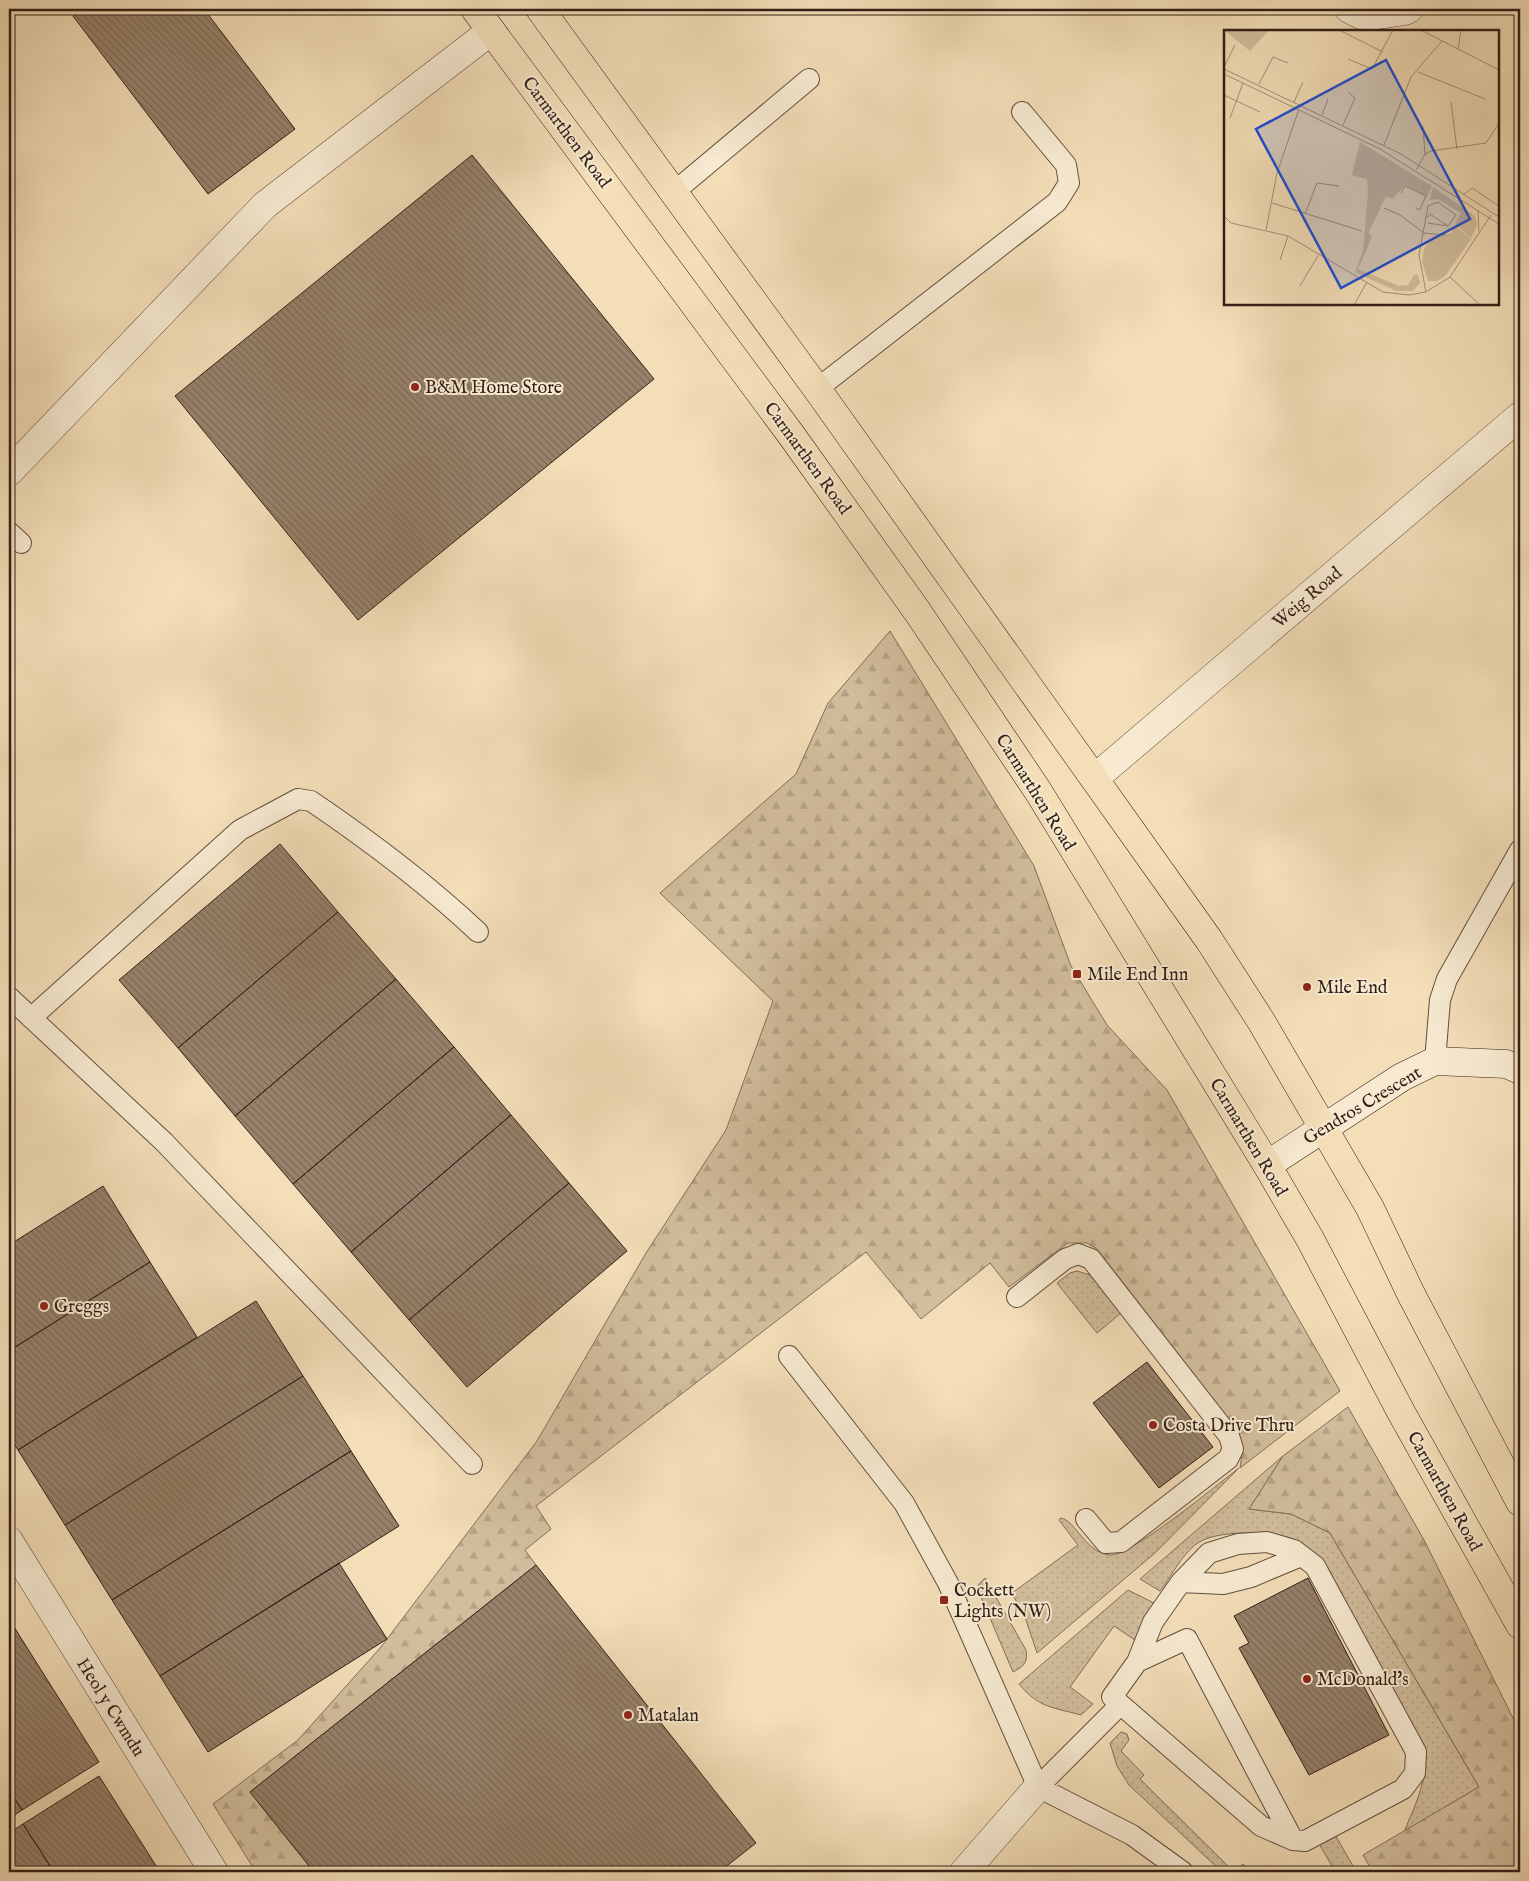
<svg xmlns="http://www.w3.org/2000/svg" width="1529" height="1881" font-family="'IM FELL English',serif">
  <defs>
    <pattern id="grass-dots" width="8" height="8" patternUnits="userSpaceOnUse" patternTransform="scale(1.25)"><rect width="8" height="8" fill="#d2be9d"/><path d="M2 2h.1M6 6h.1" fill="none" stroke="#b5a386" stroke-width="1.8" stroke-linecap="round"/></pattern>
    <pattern id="forest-firs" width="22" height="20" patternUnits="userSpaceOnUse" patternTransform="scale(1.25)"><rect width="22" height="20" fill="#d2be9d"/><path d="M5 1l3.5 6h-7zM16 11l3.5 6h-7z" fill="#b5a386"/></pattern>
    <pattern id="building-back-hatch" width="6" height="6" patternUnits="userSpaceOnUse" patternTransform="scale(1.25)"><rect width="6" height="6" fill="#97826b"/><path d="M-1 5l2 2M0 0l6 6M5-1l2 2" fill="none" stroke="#7c6a57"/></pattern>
  </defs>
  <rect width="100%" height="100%" fill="#f3deb8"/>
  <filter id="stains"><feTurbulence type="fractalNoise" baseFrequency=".004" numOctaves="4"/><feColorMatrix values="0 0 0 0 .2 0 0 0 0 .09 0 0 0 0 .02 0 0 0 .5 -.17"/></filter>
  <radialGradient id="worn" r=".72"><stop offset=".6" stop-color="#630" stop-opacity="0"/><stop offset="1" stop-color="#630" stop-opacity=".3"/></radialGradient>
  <!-- grass -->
  <path fill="url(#grass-dots)" stroke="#826e5a" d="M1077,1271l13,4 31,38 -24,20 -40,-50 13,-10z
    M1283,1456l-34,53 42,5 39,19 149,254 -75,45c11,-27 26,-55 19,-85l-100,-186c-10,-9 -19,-18 -31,-22 -23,-8 -78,-10 -97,6 -13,10 -25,33 -35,46l-20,-12z
    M1239,1468l-84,85 -118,100 -11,-33 -14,-27 66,-48 -19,-25 2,-2c15,3 23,33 48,37 20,3 109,-71 130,-87z
    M985,1578l41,72c2,13 -2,16 -13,22l-35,-82 1,-6z
    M1128,1590l26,13 -19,37 -21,-14 -44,61 23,17 -12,11c-29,-8 -42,-7 -62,-31z
    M1121,1732l6,2 2,6 -8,11 23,24 -4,4 94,93 9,-8 8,8h-29l-93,-87 -12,-19 -7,-23z
    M1334,1833l19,33 -12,6h-20l11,-6 -14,-24z"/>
  <!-- forest -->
  <path fill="url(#forest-firs)" stroke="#826e5a" d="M890,631l144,235 37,100 36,59 60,65 173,301 -100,77 3,-21 -5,-16 -141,-182 -10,-6h-19l-59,44 -19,-24 -69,56 -55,-67 -330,254 15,23 -26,21 11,15 -286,227 64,80h-58l-43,-68 85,-64 83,-93 156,-206 109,-188 80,-123 47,-129 -113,-108 136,-119 32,-71z
    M1348,1407l76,133 96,192v140h-147l-10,-17 116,-68 -149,-254 -39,-19 -42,-5 34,-53z"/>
  <!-- building -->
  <path fill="url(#building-back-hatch)" stroke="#331f17" d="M83,9h121l91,120 -87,65 -135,-178z
    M472,155l182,224 -296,241 -183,-224z
    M280,844l58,68 -160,136 -59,-68z
    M338,912l58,67 -161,137 -57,-68z
    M396,979l58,68 -161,137 -58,-68z
    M454,1047l57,68 -160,137 -58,-68z
    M511,1115l58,68 -160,137 -58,-68z
    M569,1183l58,68 -160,136 -58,-67z
    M103,1186l47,76 -141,89v-106z
    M150,1262l47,75 -179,113 -9,-14v-85z
    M256,1301l47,75 -238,149 -47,-75z
    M1147,1362l66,85 -54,41 -66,-85z
    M303,1376l48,75 -239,149 -47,-75z
    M351,1451l48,75 -239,150 -48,-76z
    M339,1563l48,76 -179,113 -48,-76z
    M536,1565l220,278 -37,29h-405l-64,-80z
    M1308,1578l81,157 -80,40 -70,-127 10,-5 -15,-27z
    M9,1619l90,143 -77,48 -13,-20z
    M99,1776l61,96h-106l-31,-48z
    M9,1790l13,20 -13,9z
    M23,1824l31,48h-45v-39z"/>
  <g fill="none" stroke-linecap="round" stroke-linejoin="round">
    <defs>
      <path id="lane" d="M674,192l135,-113
        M817,389l240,-187 12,-19 -3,-18 -44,-53
        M9,532l12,11
        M9,997l155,145 308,322
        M31,1018l209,-188 58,-31 13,2c59,40 115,82 167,131
        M1435,1061l5,-61 7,-21 73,-129
        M1017,1297l48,-38 13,-5 13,5 138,177 4,13 -5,10 -107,83 -15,1 -20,-24
        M789,1356l115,147 44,80 90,204 94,48 51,37
        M1267,1542l27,8 21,16 101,186 -1,21 -12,16 -98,52 -12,-1 -32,-14 -149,-129 25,-35 16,-40 28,-40 28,-29 29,-9z
        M1181,1582l42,2 28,-7 50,-21
        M1137,1662l50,-23 106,201
        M1038,1787l82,-82"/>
      <path id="street" d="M1349,9l16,8 40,-6 4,-2
        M9,472l256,-267 226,-174
        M1095,778l425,-362
        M9,1541l205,331
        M964,1872l74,-85"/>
      <path id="secondary" d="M1267,1165l135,-88 33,-16 71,3 14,6"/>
      <path id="primary" d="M475,9l317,427 125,175 121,180 229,374 43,74 91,173 119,213
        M540,9l277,380 392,551 52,81 109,187 41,86 109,208"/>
    </defs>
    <!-- lane casing -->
    <use href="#lane" stroke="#634f3f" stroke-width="22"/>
    <!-- street casing -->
    <use href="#street" stroke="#634f3f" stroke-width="29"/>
    <!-- secondary casing -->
    <use href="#secondary" stroke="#331f17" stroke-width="29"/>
    <!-- primary casing -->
    <use href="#primary" stroke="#331f17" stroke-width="29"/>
    <!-- lane -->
    <use href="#lane" stroke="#f7ead1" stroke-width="20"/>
    <!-- street -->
    <use href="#street" stroke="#f7ead1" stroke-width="28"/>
    <!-- secondary -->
    <use href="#secondary" stroke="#f7ead1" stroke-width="28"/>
    <!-- primary -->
    <use href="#primary" stroke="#f3deb8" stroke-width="28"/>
  </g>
  <!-- markers -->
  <g fill="#8f2418" stroke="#f7ead1" stroke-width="2">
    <circle cx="415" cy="387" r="5"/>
    <rect x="1072" y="969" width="10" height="10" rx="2.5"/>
    <circle cx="1307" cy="987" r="5"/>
    <circle cx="44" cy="1306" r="5"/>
    <circle cx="1153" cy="1425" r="5"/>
    <rect x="939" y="1595" width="10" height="10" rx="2.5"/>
    <circle cx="1307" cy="1679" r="5"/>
    <circle cx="628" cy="1715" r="5"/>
  </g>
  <g text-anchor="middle" stroke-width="4" stroke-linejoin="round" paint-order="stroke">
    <!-- street labels -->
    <g font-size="18" fill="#331f17" stroke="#f7ead1">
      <text transform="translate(567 132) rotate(53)" y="6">Carmarthen Road</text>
      <text transform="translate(808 458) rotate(54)" y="6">Carmarthen Road</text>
      <text transform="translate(1307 597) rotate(-40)" y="6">Weig Road</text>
      <text transform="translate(1036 792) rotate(58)" y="6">Carmarthen Road</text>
      <text transform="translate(1362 1105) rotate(-31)" y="6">Gendros Crescent</text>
      <text transform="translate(1249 1137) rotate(59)" y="6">Carmarthen Road</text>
      <text transform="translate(1445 1491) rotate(61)" y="6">Carmarthen Road</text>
      <text transform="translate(111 1707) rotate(58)" y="6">Heol y Cwmdu</text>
    </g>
    <!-- poi labels -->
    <g font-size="18" fill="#331f17" stroke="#f7ead1" text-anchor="start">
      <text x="425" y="393">B&amp;M Home Store</text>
      <text x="1087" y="980">Mile End Inn</text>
      <text x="1317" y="993">Mile End</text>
      <text x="54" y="1312">Greggs</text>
      <text x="1163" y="1431">Costa Drive Thru</text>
      <text x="954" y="1596">Cockett<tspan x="954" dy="21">Lights (NW)</tspan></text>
      <text x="1317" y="1685">McDonald's</text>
      <text x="638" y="1721">Matalan</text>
    </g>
  </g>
  <!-- overview -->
  <g transform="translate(1224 30)">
    <rect width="275" height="275" fill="#f3deb8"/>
    <path d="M0,0h45l-19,21z" fill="#d2be9d"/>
    <path d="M136,112l72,44 -5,11 -22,-12 -12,14 -7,-3 -17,36 3,5 -14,32 41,17 9,-1 6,-10h4l2,8 -7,8h-17l-41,-19 8,-21 5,-59 -1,-13 -15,-4zM209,157l42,29 2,9 -6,13 -16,-14 6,-11 -23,-14 -8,1zM231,196l16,13 -25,36 -9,6h-9l-6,-19 2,-14 8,-10 19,-5z" fill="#d2be9d"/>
    <path fill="none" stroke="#a69278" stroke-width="1" d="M115,0l44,22M197,0l78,40M234,20l3,-20M124,29l24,10 21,-39M0,37l11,-22M0,39l177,85 98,63M194,42l67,27M0,44l156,75 119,75M35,54l14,-27 15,6M0,65l36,17M70,72l9,-20M227,72l6,47M98,85l6,-16M6,88l13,-35M119,95l12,-27 -7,-6M199,97l2,27M160,115l27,-68 31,-36M192,140l9,-16 6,-3 55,-8 13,-20M177,163l4,-7 21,10 -6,13h-4M239,165l9,-7 27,18M48,173l90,28M160,178l16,7 24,18 22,2M254,181l1,20M81,184l12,-31 22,3M0,186l7,7 57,13 95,56 26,3 17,-3 24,-15 41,-62M203,188l3,-4 18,12M42,200l11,-57 22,-64M56,230l8,-24M226,247l30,28M76,256l19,-32M202,262l-7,-37 9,-49 10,-4 18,13 -8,11 -20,-3M130,275l13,-23"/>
    <path fill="#1d4ed8" fill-opacity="0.15" stroke="#1d4ed8" stroke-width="2.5" d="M162,30l84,159 -129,69 -85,-159z"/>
    <rect width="275" height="275" fill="none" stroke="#331f17" stroke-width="2.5"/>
  </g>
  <!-- margin -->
  <rect width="1529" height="1881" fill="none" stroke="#f3deb8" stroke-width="30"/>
  <rect x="10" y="10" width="1509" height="1861" fill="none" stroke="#331f17" stroke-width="2.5"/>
  <rect x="15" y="15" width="1499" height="1851" fill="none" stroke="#331f17"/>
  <rect width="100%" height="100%" filter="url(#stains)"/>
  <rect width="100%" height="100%" fill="url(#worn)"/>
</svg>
